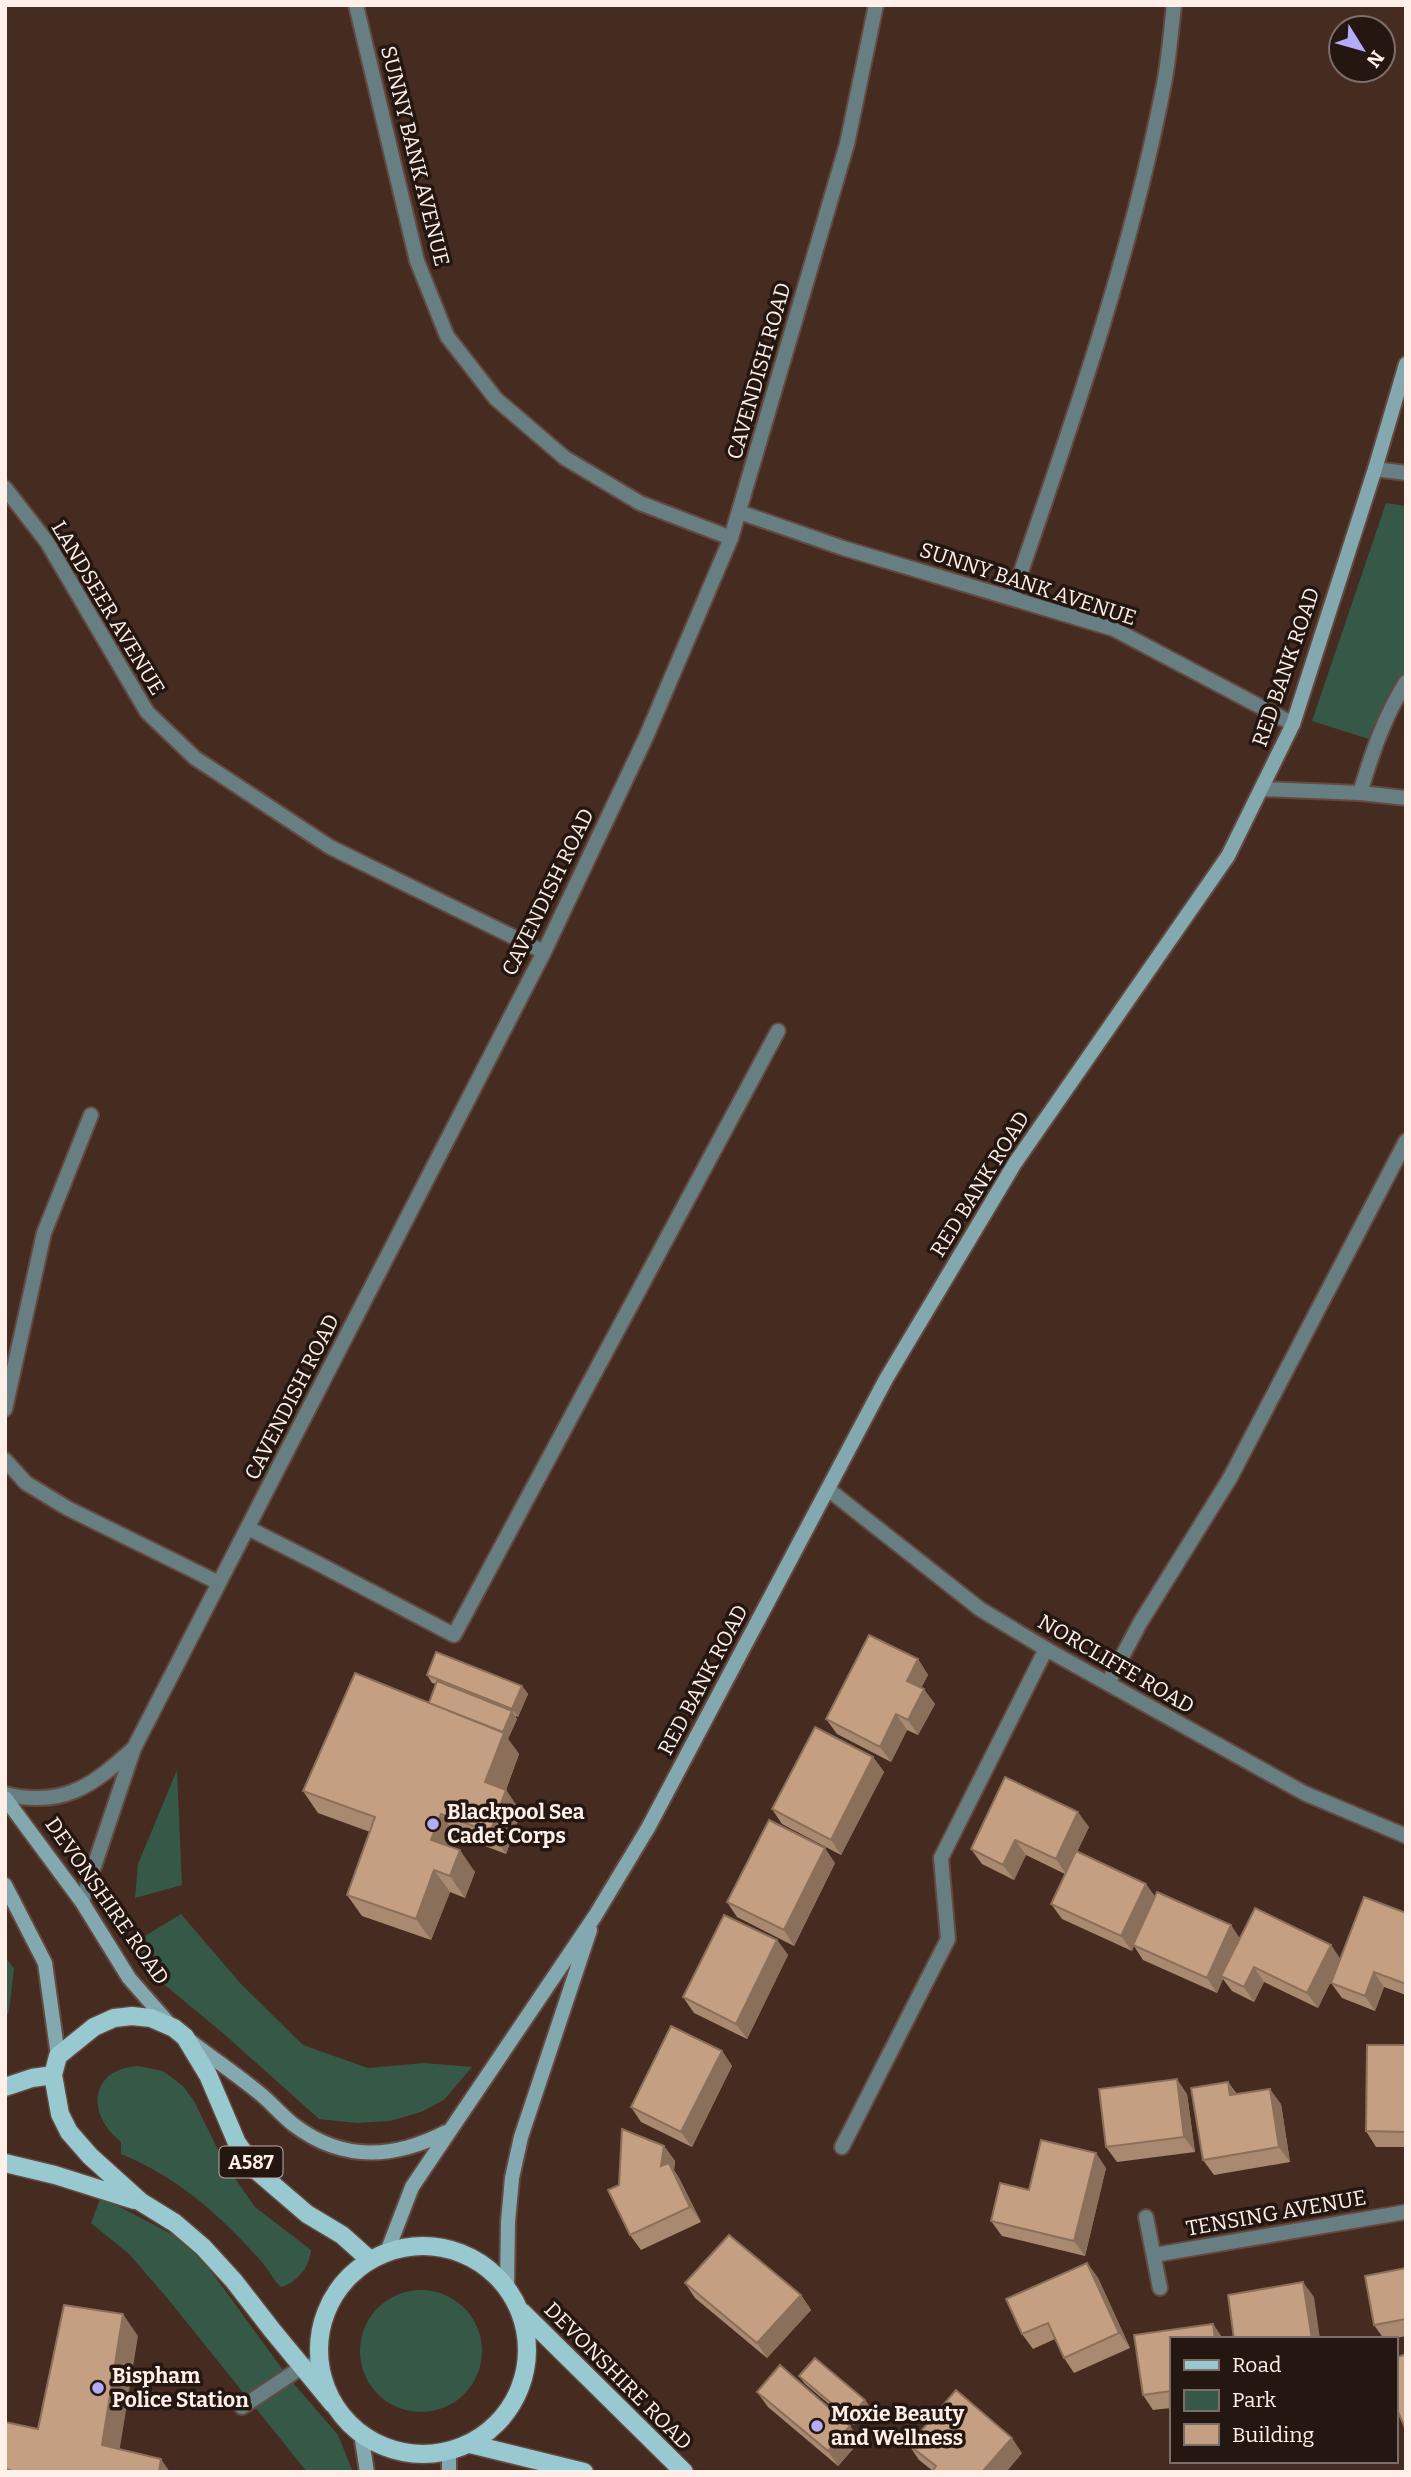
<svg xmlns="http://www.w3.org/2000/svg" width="1411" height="2477" font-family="Bitter,serif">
  <rect width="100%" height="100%" fill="#462b20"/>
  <!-- green -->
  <path fill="#355847" d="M1386,503l20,3v176l-31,59 -63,-20z
    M177,1770l5,115 -47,13 3,-34z
    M181,1914l60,70 62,61 65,23 56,-5 48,4 -28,33 -23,12 -31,9 -33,2 -38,-4 -95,-85 -69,-57 -20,-35z
    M5,1956l9,13 -5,42 -4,8z
    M138,2066l25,5 20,15 11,15 31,63 30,43 56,43c-1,16 -14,33 -30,37 -8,-7 -12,-17 -20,-26 -40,-45 -83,-84 -140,-107v-12c-35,-27 -32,-73 17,-76z
    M101,2197l80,42 27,28 80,110 50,58 15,37h-46l-139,-173 -39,-45 -38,-31z
    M360 2351a61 61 0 1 1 122 0a61 61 0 1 1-122 0Z"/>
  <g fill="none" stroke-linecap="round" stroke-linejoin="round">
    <defs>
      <path id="lane" d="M1012,598c58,-169 118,-338 152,-514 5,-26 7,-53 10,-79
        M5,1409l39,-176 47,-118
        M5,1460l21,23 41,25 150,74
        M248,1528l69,35 137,72 324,-604
        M1108,1683l32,-60 90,-145 176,-337
        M842,2147l106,-208 -7,-81 105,-209
        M242,2407l60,-40 17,-3"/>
      <path id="street" d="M356,5l61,256 30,75 49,63 69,59 75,45 91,35
        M1375,469l31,4
        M5,488l42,54 100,170 48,46 135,89 214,105
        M739,512l104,36 271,81 179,95
        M1263,789l97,4 46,5
        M1360,793c12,-40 24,-76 46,-111
        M829,1490l151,119 66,40 258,144 102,43
        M5,1794c58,14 87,-8 128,-45
        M82,1902l52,-154 410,-796 102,-215 85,-199 116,-394 29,-139
        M1146,2217l14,71
        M1154,2255l252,-43"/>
      <path id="secondary" d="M5,1798l77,104 47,76 42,48
        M5,1885l40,78 13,93
        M189,2040c23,18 47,34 69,52 13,10 23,23 36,33 49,37 100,34 152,7
        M387,2252l25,-65 183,-271 53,-88 238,-449 129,-216 213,-307 65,-132 82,-255 31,-105
        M507,2287l1,-65 4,-44 9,-41 69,-207
        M361,2434l6,38
        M449,2472v-20"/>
      <path id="primary" d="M5,2087l27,-9 21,-3
        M5,2163l50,12 79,25
        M319 2350a104 104 0 1 1 208 0a104 104 0 1 1-208 0Z
        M522,2312l162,160
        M333,2404l-61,-74 -38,-49 -31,-34 -28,-24 -34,-21 -51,-46 -21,-24 -9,-18 -7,-39 5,-19 36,-29 20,-9 18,-2 19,2 23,10 11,9 23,38 29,68 20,28 50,43 35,21 28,25
        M470,2444l114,28"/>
    </defs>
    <!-- lane casing -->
    <use href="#lane" stroke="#634a40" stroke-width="18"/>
    <!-- street casing -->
    <use href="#street" stroke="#634a40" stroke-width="18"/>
    <!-- secondary casing -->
    <use href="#secondary" stroke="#634a40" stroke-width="18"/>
    <!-- primary casing -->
    <use href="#primary" stroke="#634a40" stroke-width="21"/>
    <!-- lane -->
    <use href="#lane" stroke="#677e82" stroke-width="14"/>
    <!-- street -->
    <use href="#street" stroke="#677e82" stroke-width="14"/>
    <!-- secondary -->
    <use href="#secondary" stroke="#83a8af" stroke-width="14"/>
    <!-- primary -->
    <use href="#primary" stroke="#98c9d1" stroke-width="18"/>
  </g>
  <!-- wall -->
  <path fill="#a9896f" d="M918,1659l10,16 -7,13 14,16 -17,31 -11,-5 -16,32 -54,-28 -11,-15z
    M427,1675l95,11 6,8 -10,23 -3,-1 2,3 -9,20 11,15 -13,36 15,22 -15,42 -50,-19 -5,12 24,25 -10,26 -15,-6 -19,48 -69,-24 -15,-21 23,-63 -52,-19 -15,-22 126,-88 7,-19 -4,-1z
    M873,1757l11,15 -43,83 -59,-31 -10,-15z
    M1089,1827l-12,25 69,32 8,12 86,42 91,7 9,14 66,-46v82l-22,-8 -9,24 -33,-13 -11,-15 4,-10 -17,35 -54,-26 -10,20 -22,-11 -9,-12 -6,14 -74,-33 -9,-14 -2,5 -70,-32 -11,-15 14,-30 -39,-19 -12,25 -32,-16 -11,-15z
    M835,1863l-41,83 -57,-29 -10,-15z
    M777,1940l11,15 -41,84 -53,-26 -11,-16z
    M1406,2045v102h-30l-10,-16z
    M722,2051l10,15 -40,81 -51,-25 -10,-15z
    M1228,2082l9,12 44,10 9,58 -76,13 -11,-15z
    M1187,2094l8,58 -78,10 -11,-15z
    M664,2146l11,15 -1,9 5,8 22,44 -60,28 -11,-15 -11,-50z
    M1106,2168l-21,88 -83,-20 -11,-15 38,-31z
    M1087,2263l11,15 32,70 -56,25 -10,-15 -9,-19 -22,10 -11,-15z
    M1406,2268v68l-15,3h-7l-10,-14z
    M685,2283l116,12 10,15 -44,48 -72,-60z
    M1213,2324l10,15h-52v69l-18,2 -10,-15 -9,-60z
    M799,2376l66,24 5,7 -16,18 -49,-41z
    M757,2392l93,34 10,15 -22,25 -70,-59z
    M909,2445l113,8 -16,19h-74l1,-1 -14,-11z"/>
  <!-- shaded-wall -->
  <path fill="#8a6f5a" d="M918,1659l10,16 -11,21 -10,-15z
    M522,1686l6,8 -10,23 -6,-8z
    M924,1689l11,15 -17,31 -10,-15z
    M512,1711l5,8 -9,20 11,15 -18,49 -16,-21 16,-46z
    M896,1714l11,16 -16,32 -11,-15z
    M873,1757l11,15 -43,83 -10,-15z
    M506,1790l15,22 -15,42 -16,-22z
    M1078,1812l11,15 -23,47 -10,-15z
    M441,1814l15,21 -10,26 -15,-21z
    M1015,1840l11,15 -12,25 -11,-15z
    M825,1848l10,15 -41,83 -10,-16z
    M460,1850l15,22 -10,26 -15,-22z
    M434,1870l16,22 -19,48 -15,-21z
    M1146,1884l11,15 -24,46 1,1 -2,5 -11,-15z
    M1231,1925l10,15 -20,36 2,3 -6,14 -10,-15z
    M777,1940l11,15 -41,84 -11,-15z
    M1331,1945l10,15 -23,48 -11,-15z
    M1254,1967l10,15 -10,20 -10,-15z
    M1374,1972l10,15 -9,24 -10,-15z
    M722,2051l10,15 -40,81 -11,-15z
    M1177,2079l10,15 8,58 -11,-15z
    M1228,2082l10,15 -8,-2z
    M1270,2089l11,15 9,58 -11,-15z
    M664,2146l11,15 -1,9 5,8 22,44 -40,-56z
    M1096,2153l10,15 -21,88 -11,-15z
    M1087,2263l11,15 32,70 -11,-15z
    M1303,2282l11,15 6,42h-8z
    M801,2295l10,15 -44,48 -10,-15z
    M123,2314l15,22 -21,130 -15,-21z
    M1213,2324l10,15h-8z
    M865,2400l5,7 -16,18 -5,-7z
    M850,2426l10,15 -22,25 -10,-15z
    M1012,2438l10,15 -16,19h-24z
    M161,2459l9,13h-11z"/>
  <!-- building -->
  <path fill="#c59f81" stroke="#8a6f5a" stroke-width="2" d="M869,1635l49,24 -11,22 17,8 -16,31 -12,-6 -16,33 -54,-28z
    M436,1652l86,34 -10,23 -85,-34z
    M355,1673l149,60 -19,49 21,8 -16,42 -49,-18 -10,26 29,10 -10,26 -16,-6 -18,49 -69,-24 28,-78 -72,-26z
    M437,1681l75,30 -9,21 -74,-29z
    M815,1727l58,30 -42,83 -59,-31z
    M1005,1777l73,35 -22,47 -41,-19 -12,25 -32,-16z
    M769,1820l56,28 -41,82 -57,-28z
    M1076,1851l70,33 -25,52 -70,-32z
    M1157,1892l74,33 -24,53 -74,-33z
    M1364,1897l42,16v71l-32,-12 -9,24 -34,-13z
    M1255,1908l76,37 -24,48 -53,-26 -10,20 -23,-11z
    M724,1915l53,25 -41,84 -53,-27z
    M671,2026l51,25 -41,81 -50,-25z
    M1367,2045h39v87l-40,-1z
    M1177,2079l7,58 -78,10 -7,-58z
    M1228,2082l2,13 40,-6 9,58 -76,13 -12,-72z
    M622,2129l42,17 -3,20 8,-3 21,44 -60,28 -22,-45 11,-5z
    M1041,2140l55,13 -22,88 -83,-20 9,-38 29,7z
    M729,2235l72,60 -44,48 -72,-60z
    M1087,2263l32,70 -55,25 -16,-35 -26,11 -16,-35z
    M1406,2268v51l-32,6 -9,-49z
    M1303,2282l9,57h-78l-6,-44z
    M64,2305l59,9 -21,131 59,14 -2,13h-142l-12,-3v-47l33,7z
    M1213,2324l2,15h-44v52l-28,4 -9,-60z
    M1406,2354v76l-11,-25v-47z
    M815,2358l50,42 -16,18 -50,-42z
    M780,2365l70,61 -22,25 -71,-59z
    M956,2390l56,48 -30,34h-50l4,-6 -27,-21z"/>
  <!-- markers -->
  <g fill="#b3adf9" stroke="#241712" stroke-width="2.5">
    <circle cx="433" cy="1824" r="7"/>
    <circle cx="98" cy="2388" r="7"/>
    <circle cx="817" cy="2426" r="7"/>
  </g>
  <g text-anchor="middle" stroke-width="7" stroke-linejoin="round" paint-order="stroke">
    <!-- shield labels -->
    <rect fill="#241712" stroke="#bdaea8" stroke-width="2" x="219.5" y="2146.5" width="63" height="31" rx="5"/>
    <g font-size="19" font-weight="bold" fill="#feefe9">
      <text x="251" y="2169">A587</text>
    </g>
    <!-- street labels -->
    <g font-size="21" fill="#feefe9" stroke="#241712">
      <text transform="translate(415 156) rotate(76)" y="7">SUNNY BANK AVENUE</text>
      <text transform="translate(759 371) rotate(-74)" y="7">CAVENDISH ROAD</text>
      <text transform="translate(1028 584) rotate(18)" y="7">SUNNY BANK AVENUE</text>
      <text transform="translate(108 608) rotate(59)" y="7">LANDSEER AVENUE</text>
      <text transform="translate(1286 667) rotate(-71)" y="7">RED BANK ROAD</text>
      <text transform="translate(548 892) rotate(-64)" y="7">CAVENDISH ROAD</text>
      <text transform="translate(980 1184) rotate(-58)" y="7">RED BANK ROAD</text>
      <text transform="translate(292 1397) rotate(-63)" y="7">CAVENDISH ROAD</text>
      <text transform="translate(1116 1664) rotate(30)" y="7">NORCLIFFE ROAD</text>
      <text transform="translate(703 1680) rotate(-62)" y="7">RED BANK ROAD</text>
      <text transform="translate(107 1901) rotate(55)" y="7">DEVONSHIRE ROAD</text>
      <text transform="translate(1276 2213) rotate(-10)" y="7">TENSING AVENUE</text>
      <text transform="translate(618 2376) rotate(45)" y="7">DEVONSHIRE ROAD</text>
    </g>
    <!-- poi labels -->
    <g font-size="21" font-weight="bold" fill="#feefe9" stroke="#241712" text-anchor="start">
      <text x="447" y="1819">Blackpool Sea<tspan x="447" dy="24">Cadet Corps</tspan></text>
      <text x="112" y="2383">Bispham<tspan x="112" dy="24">Police Station</tspan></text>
      <text x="831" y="2421">Moxie Beauty<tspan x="831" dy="24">and Wellness</tspan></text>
    </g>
  </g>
  <!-- border -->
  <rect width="1411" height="2477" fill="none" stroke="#feefe9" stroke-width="14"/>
  <!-- legend -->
  <rect x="1170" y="2337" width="228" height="126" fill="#241712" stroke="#7b6d68" stroke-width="2"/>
  <rect x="1184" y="2360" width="35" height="10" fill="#98c9d1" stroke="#7b6d68" stroke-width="2"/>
  <text x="1232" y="2372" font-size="21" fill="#feefe9">Road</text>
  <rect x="1184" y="2390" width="35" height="21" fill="#355847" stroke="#7b6d68" stroke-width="2"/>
  <text x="1232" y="2407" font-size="21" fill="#feefe9">Park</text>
  <rect x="1184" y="2424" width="35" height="21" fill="#c59f81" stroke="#7b6d68" stroke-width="2"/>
  <text x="1232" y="2442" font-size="21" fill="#feefe9">Building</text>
  <!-- north arrow -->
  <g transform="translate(1362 49) rotate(127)"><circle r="33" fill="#241712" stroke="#7b6d68" stroke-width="2"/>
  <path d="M0-5L12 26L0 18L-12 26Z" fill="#b3adf9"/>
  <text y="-10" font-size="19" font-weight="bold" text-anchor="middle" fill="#feefe9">N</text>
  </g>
</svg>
